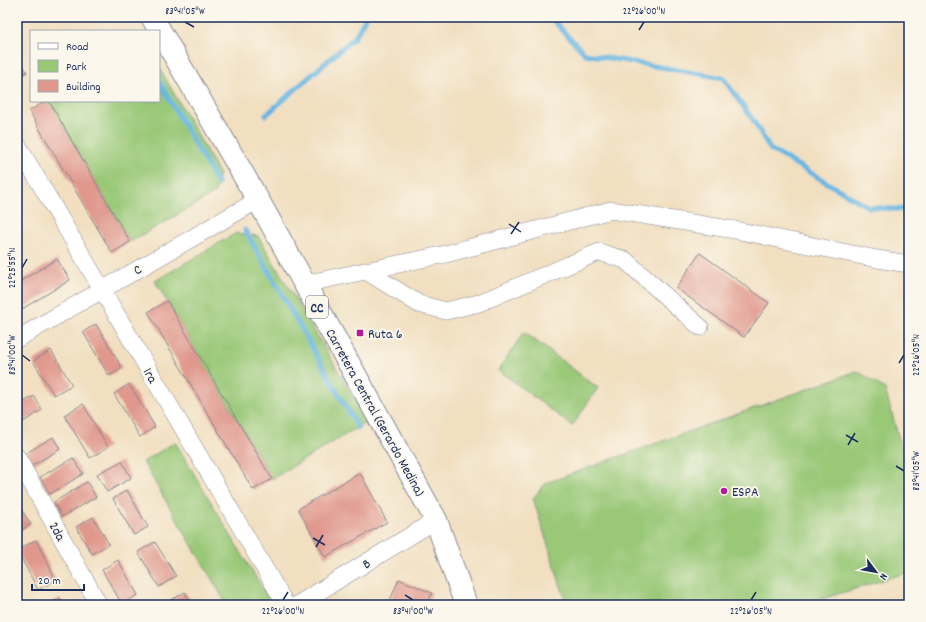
<svg xmlns="http://www.w3.org/2000/svg" width="926" height="622" font-family="Dekko,sans-serif">
  <rect width="100%" height="100%" fill="#fbf7ec"/>
  <filter id="ink" filterUnits="userSpaceOnUse"><feTurbulence type="fractalNoise" baseFrequency=".025" numOctaves="2"/><feDisplacementMap in="SourceGraphic" scale="8" xChannelSelector="R" yChannelSelector="G"/><feConvolveMatrix kernelMatrix="1 2 1 2 8 2 1 2 1" color-interpolation-filters="sRGB"/></filter>
  <filter id="wash" filterUnits="userSpaceOnUse"><feTurbulence type="fractalNoise" baseFrequency=".012" numOctaves="4" result="noise"/><feDisplacementMap in="SourceGraphic" scale="16" xChannelSelector="R" yChannelSelector="G"/><feGaussianBlur stdDeviation="0.9" result="paint"/><feColorMatrix in="noise" values="0 0 0 0 0 0 0 0 0 0 0 0 0 0 0 0 0 1.4 0 .05"/><feComposite in="paint" operator="in"/></filter>
  <g filter="url(#wash)">
    <rect width="100%" height="100%" fill="#f1dfc0"/>
    <!-- green -->
    <path fill="#99c877" stroke="#5a7c6a" d="M159,67l60,106 -4,20 -85,49 -81,-141h110z
      M236,233l22,3 110,185 -96,58 -117,-198z
      M524,332l74,56 -26,38 -74,-56z
      M857,371l28,18 24,86v97l-106,33h-236l-34,-107 13,-15z
      M175,442l96,161 -4,2h-40l-84,-143z"/>
    <g fill="none" stroke-linecap="round" stroke-linejoin="round">
      <!-- stream -->
      <path stroke="#68b6e2" stroke-width="5" d="M550,17l35,37 138,24 30,42 17,29 98,58 41,3
        M159,81l59,103
        M266,115l89,-78 11,-20
        M245,230l113,198"/>
    </g>
    <g id="blocks">
      <!-- building -->
      <path fill="#e0988d" d="M17,55l10,17 -10,6z
        M46,101h3l81,141 -18,11 -83,-142z
        M700,253l69,50 -25,34 -68,-49z
        M57,259l13,21 -53,32v-29z
        M167,301l105,178 -19,11 -105,-178z
        M96,324l26,44 -13,8 -26,-44z
        M51,350l21,35 -18,10 -21,-34z
        M129,384l26,43 -15,10 -26,-43z
        M34,396l8,14 -25,16v-20z
        M83,404l25,43 -18,11 -26,-43z
        M53,437l7,12 -30,18 -7,-12z
        M73,458l10,16 -33,20 -10,-17z
        M122,461l9,17 -24,14 -10,-18z
        M360,473l27,49 -62,35 -27,-48z
        M87,482l9,15 -34,20 -8,-15z
        M127,490l21,37 -14,8 -21,-36z
        M22,511l9,13 -14,9v-19z
        M93,517l16,27 -17,10 -16,-27z
        M36,540l20,40 -18,10 -21,-40z
        M155,542l21,34 -17,11 -21,-35z
        M118,560l20,35 -16,9 -20,-34z
        M399,579l33,14 -5,12h-39z
        M185,592l8,13h-23l-2,-3z
        M60,598l4,7h-17z"/>
    </g>
  </g>
  <g filter="url(#ink)">
    <use href="#blocks" fill-opacity="0" stroke="#86878f" stroke-width="1"/>
    <g fill="none" stroke-linecap="round" stroke-linejoin="round">
      <defs>
        <path id="minor" d="M17,144l269,461
          M366,271l53,33 27,7 33,-8 120,-51 26,8 75,67
          M304,284l142,-30 165,-44 124,20 142,29 32,5
          M17,339l241,-139
          M17,457l82,148
          M297,605l139,-85"/>
        <path id="major" d="M152,17l106,183 178,320 30,85"/>
      </defs>
      <!-- minor casing -->
      <use href="#minor" stroke="#86878f" stroke-width="18"/>
      <!-- major casing -->
      <use href="#major" stroke="#86878f" stroke-width="24"/>
      <!-- minor -->
      <use href="#minor" stroke="#fff" stroke-width="17"/>
      <!-- major -->
      <use href="#major" stroke="#fff" stroke-width="22"/>
    </g>
  </g>
  <!-- ticks -->
  <path fill="none" stroke="#1b2f5e" stroke-width="1.5" d="M185,22l9,5M639,30l5,-8M509,224l12,8M511,234l8,-12M22,268l5,-9M22,355l8,6M899,363l5,-8M846,435l12,7M848,445l7,-12M896,466l8,5M313,538l12,7M316,547l7,-12M405,595l8,5M283,600l5,-8M751,600l5,-8"/>
  <!-- markers -->
  <g fill="#b5179e" stroke="#fbf7ec" stroke-width="1.5">
    <rect x="356" y="329" width="8" height="8" rx="2"/>
    <circle cx="724" cy="491" r="4"/>
  </g>
  <g text-anchor="middle" stroke-width="4" stroke-linejoin="round" paint-order="stroke">
    <!-- shield labels -->
    <rect fill="#fbf7ec" stroke="#5e6b89" stroke-width="1" x="306" y="296" width="22" height="22" rx="3"/>
    <g font-size="13" font-weight="bold" fill="#1b2f5e">
      <text x="317" y="312">CC</text>
    </g>
    <!-- street labels -->
    <g font-size="14" fill="#1b2f5e" stroke="#fbf7ec">
      <text transform="translate(137 269) rotate(-30)" y="5">C</text>
      <text transform="translate(151 375) rotate(60)" y="5">1ra</text>
      <text transform="translate(376 412) rotate(61)" y="5">Carretera Central (Gerardo Medina)</text>
      <text transform="translate(58 531) rotate(61)" y="5">2da</text>
      <text transform="translate(366 563) rotate(-31)" y="5">B</text>
    </g>
    <!-- poi labels -->
    <g font-size="14" fill="#1b2f5e" stroke="#fbf7ec" text-anchor="start">
      <text x="368" y="338">Ruta 6</text>
      <text x="732" y="496">ESPA</text>
    </g>
  </g>
  <!-- margin -->
  <rect width="926" height="622" fill="none" stroke="#fbf7ec" stroke-width="44"/>
  <!-- legend -->
  <rect x="30" y="30" width="130" height="72" fill="#fbf7ec" stroke="#a1a7b3"/>
  <rect x="38" y="43" width="20" height="6" fill="#ffffff" stroke="#a1a7b3"/>
  <text x="66" y="50" font-size="12" fill="#1b2f5e">Road</text>
  <rect x="38" y="60" width="20" height="12" fill="#99c877" stroke="#a1a7b3"/>
  <text x="66" y="70" font-size="12" fill="#1b2f5e">Park</text>
  <rect x="38" y="80" width="20" height="12" fill="#e0988d" stroke="#a1a7b3"/>
  <text x="66" y="90" font-size="12" fill="#1b2f5e">Building</text>
  <!-- north arrow -->
  <g transform="translate(876 572) rotate(122)" stroke="#fbf7ec" stroke-width="3" paint-order="stroke">
  <path d="M0-3L7 15L0 10L-7 15Z" fill="#1b2f5e"/>
  <text y="-6" font-size="11" font-weight="bold" text-anchor="middle" fill="#1b2f5e">N</text>
  </g>
  <!-- scale -->
  <path d="M32 584v6h52v-6" fill="none" stroke="#1b2f5e" stroke-width="2"/>
  <text x="38" y="584" font-size="12" fill="#1b2f5e" stroke="#fbf7ec" stroke-width="3" paint-order="stroke">20 m</text>
  <rect x="22" y="22" width="882" height="578" fill="none" stroke="#1b2f5e" stroke-width="1.5"/>
  <g font-size="10" text-anchor="middle" fill="#1b2f5e">
    <text x="185" y="14">83°41'05"W</text>
    <text x="644" y="14">22°26'00"N</text>
    <text transform="translate(11 268) rotate(-90)" y="4">22°25'55"N</text>
    <text transform="translate(915 355) rotate(-90)" y="4">22°26'05"N</text>
    <text transform="translate(11 355) rotate(-90)" y="4">83°41'00"W</text>
    <text transform="translate(915 471) rotate(-90)" y="4">83°41'05"W</text>
    <text x="283" y="614">22°26'00"N</text>
    <text x="413" y="614">83°41'00"W</text>
    <text x="751" y="614">22°26'05"N</text>
  </g>
</svg>
